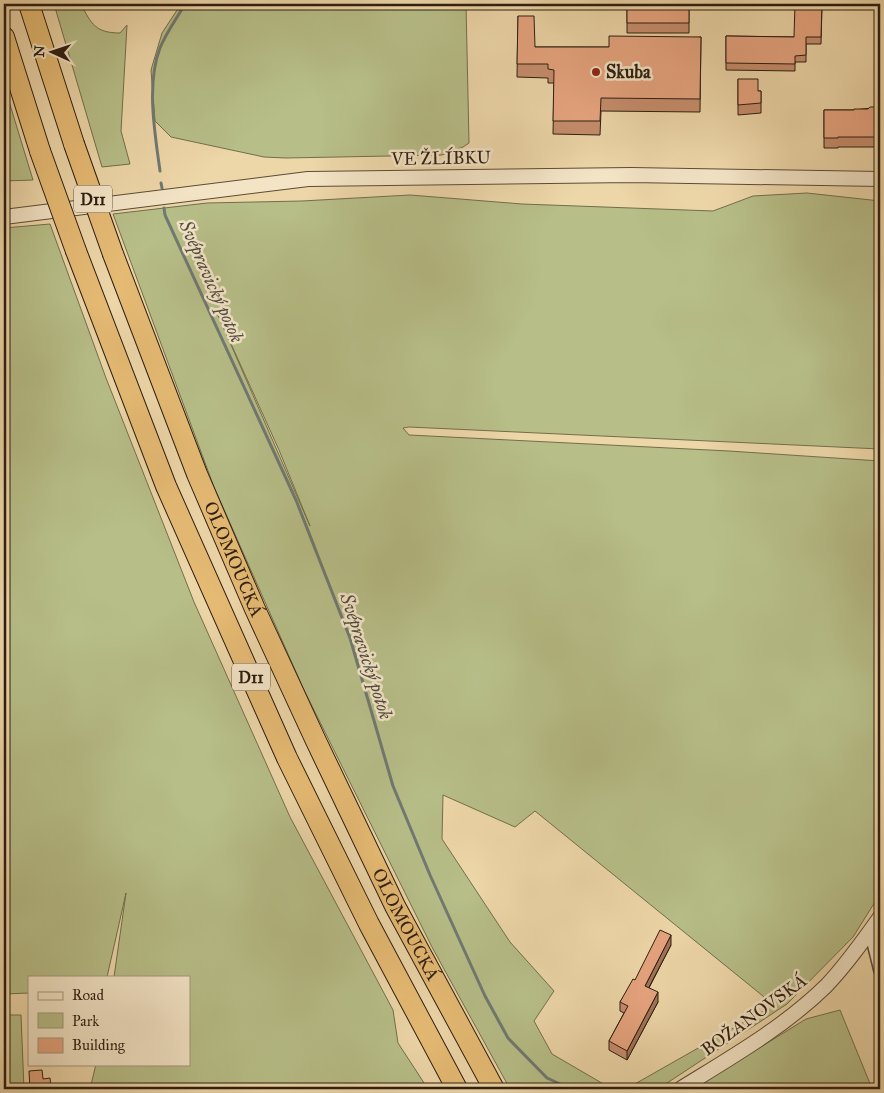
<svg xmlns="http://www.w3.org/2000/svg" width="884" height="1093" font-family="'IM FELL Great Primer',serif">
  <rect width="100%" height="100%" fill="#edd6a8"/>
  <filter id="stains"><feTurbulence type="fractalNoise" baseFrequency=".004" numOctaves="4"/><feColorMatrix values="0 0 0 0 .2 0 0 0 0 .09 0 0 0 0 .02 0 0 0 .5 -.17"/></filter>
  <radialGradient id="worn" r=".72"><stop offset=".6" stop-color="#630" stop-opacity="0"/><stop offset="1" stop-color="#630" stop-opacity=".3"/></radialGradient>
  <!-- green -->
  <path fill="#b7be88" stroke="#726e4c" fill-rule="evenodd" d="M54,4h27c10,20 15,29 39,29l7,-8 -6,106 9,33 -28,3z
    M181,4h285l3,139 -6,4 -21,8 -156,3 -22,-1 -93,-20 -16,-16 -4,-51 11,-37z
    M4,85l29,95 -29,1z
    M807,193l73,8v248l-471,-22 -6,1 6,7 320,16 151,10v433l-27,43 -66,67 -129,85h-32l148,-84 -239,-194 -20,16 -72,-32 -1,44 68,103 44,49 -20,30 18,33 60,35h-102l-77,-140 -129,-259 -90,-203 -101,-273 94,-11 95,-2 108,-6 112,9 191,7 40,-15zM218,315l61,135 31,76z
    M50,224l56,154 88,224 96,215 103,193 5,33 30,46h-338l6,-25h93v-87h-75l12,-84 -19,84h-78v16l-25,1v-766z
    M840,1010l31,76h9v3h-187l113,-70z
    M4,1015h17l3,74h-20z"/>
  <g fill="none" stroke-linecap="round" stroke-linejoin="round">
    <!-- stream -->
    <path stroke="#707972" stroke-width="3" d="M160,171c-5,-37 -14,-87 0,-123 6,-15 17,-30 25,-44
      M161,183l1,5
      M164,208l1,7 131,285 54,138 43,148 37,89 55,121 23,42 39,40 24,11"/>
    <defs>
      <path id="minor" d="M870,931l10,40"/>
      <path id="tertiary" d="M4,217l304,-38 323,-4 249,4
        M680,1089c50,-31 103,-61 146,-103 20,-21 37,-45 54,-69"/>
      <g id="motorway">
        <path d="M29,4l45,140"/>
        <path d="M4,37l36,114"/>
        <path d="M76,251l90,235 121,272 82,166 88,165"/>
        <path id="s1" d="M113,254l84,220 58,135 61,132 79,165 99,183"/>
      </g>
    </defs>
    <!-- minor casing -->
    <use href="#minor" stroke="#5c4c37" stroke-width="14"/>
    <!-- tertiary casing -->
    <use href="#tertiary" stroke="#5c4c37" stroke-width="16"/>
    <!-- motorway casing -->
    <use href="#motorway" stroke="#2c1e11" stroke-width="22"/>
    <!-- minor -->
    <use href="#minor" stroke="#f3e4c6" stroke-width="11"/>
    <!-- tertiary -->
    <use href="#tertiary" stroke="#f3e4c6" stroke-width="14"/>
    <!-- motorway -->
    <use href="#motorway" stroke="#e6bb74" stroke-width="20"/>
    <defs>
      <path id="motorway-bridge" d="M74,144l39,110
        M40,151l36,100"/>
    </defs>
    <!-- motorway-bridge casing -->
    <use href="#motorway-bridge" stroke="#2c1e11" stroke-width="22" stroke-linecap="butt"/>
    <!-- motorway-bridge -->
    <use href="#motorway-bridge" stroke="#e6bb74" stroke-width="20"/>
  </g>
  <!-- wall -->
  <path fill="#c68d6d" stroke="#2c1e11" d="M627,4l62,1v28h-62z
    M822,4l-1,40h-15v18h-11v9l-69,-1v-34l68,1z
    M518,16l17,31h74l92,-10 -1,75 -99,-1 -1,24 -47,-1 1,-51h-6v-5l-31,-1z
    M738,79l20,12h3v22l-23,2z
    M880,107v40h-42v1h-14v-38h30z
    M671,945l-22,43 9,14 -31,58 -18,-10v-9l15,-28 -4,-2v-9l15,-22z"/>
  <!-- shaded-wall -->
  <path fill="#a17359" stroke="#2c1e11" d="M671,935v10l-26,50v-9z
    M658,992v10l-31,58v-9z"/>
  <!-- building -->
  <path fill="#e6a47f" stroke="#2c1e11" d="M627,4l62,1v18h-62z
    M795,4h27l-1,33h-15v18l-11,1v8l-69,-1v-27l68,1z
    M518,16h16l1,31h74v-11l92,1 -1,62 -99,-1 -1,23h-47l1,-51 -6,-1v-5h-31z
    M738,79h20v12h3v12l-23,2z
    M870,107h10v30h-42v1h-14v-28h30v-1h14z
    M660,930l11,5 -26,51 13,6 -31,59 -18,-10 19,-35 -8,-4 13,-23 2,1z
    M42,1070l1,9 7,-1 1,11h-21l-1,-18z"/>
  <!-- markers -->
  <circle fill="#8f2418" stroke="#f3e4c6" stroke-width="2" cx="596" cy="72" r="5"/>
  <g text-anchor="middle" stroke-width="5" stroke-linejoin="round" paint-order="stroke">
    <!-- shield labels -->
    <g fill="#f3e4c6" stroke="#685947" stroke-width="1">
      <rect x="74" y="185.5" width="38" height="27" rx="4"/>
      <rect x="232" y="663.5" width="38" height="27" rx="4"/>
    </g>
    <g font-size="16" font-weight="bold" fill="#2c1e11">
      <text x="93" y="205">D11</text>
      <text x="251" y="683">D11</text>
    </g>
    <!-- poi labels -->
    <g font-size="18" font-weight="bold" fill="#2c1e11" stroke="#f3e4c6" text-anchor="start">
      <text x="606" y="78">Skuba</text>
    </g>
    <!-- street labels -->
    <g font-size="18" fill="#2c1e11" stroke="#f3e4c6">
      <text transform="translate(441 158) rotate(-1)" y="6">VE ŽLÍBKU</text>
      <text dy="6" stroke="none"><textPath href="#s1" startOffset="328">OLOMOUCKÁ</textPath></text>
      <text dy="6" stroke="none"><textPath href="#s1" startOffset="732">OLOMOUCKÁ</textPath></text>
      <text transform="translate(754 1015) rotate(-36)" y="6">BOŽANOVSKÁ</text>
    </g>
    <!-- water labels -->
    <g font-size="19" font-style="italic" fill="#4e4c42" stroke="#f3e4c6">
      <text transform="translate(212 281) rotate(66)" y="7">Svépravický potok</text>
      <text transform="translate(367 656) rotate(72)" y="7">Svépravický potok</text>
    </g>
  </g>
  <!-- margin -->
  <rect width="884" height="1093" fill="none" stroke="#edd6a8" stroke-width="20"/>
  <rect x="5" y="5" width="874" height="1083" fill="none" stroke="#2c1e11" stroke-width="2.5"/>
  <rect x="10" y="10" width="864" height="1073" fill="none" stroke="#2c1e11"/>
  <!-- legend -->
  <rect x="28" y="976" width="162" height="90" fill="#f3e4c6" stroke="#a3957e"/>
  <rect x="38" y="992" width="25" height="8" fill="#f3e4c6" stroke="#a3957e"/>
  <text x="72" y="1000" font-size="15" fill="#2c1e11">Road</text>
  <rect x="38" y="1013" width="25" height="15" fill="#b7be88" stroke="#a3957e"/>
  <text x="72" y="1026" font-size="15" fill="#2c1e11">Park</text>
  <rect x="38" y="1038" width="25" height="15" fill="#e6a47f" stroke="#a3957e"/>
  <text x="72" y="1050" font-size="15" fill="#2c1e11">Building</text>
  <!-- north arrow -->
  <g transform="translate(52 52) rotate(273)" stroke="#f3e4c6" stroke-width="4" paint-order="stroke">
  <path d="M0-4L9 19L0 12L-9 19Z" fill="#2c1e11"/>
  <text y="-8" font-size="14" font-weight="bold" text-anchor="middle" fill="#2c1e11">N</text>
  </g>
  <rect width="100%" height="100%" filter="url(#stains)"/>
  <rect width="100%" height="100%" fill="url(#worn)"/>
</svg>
